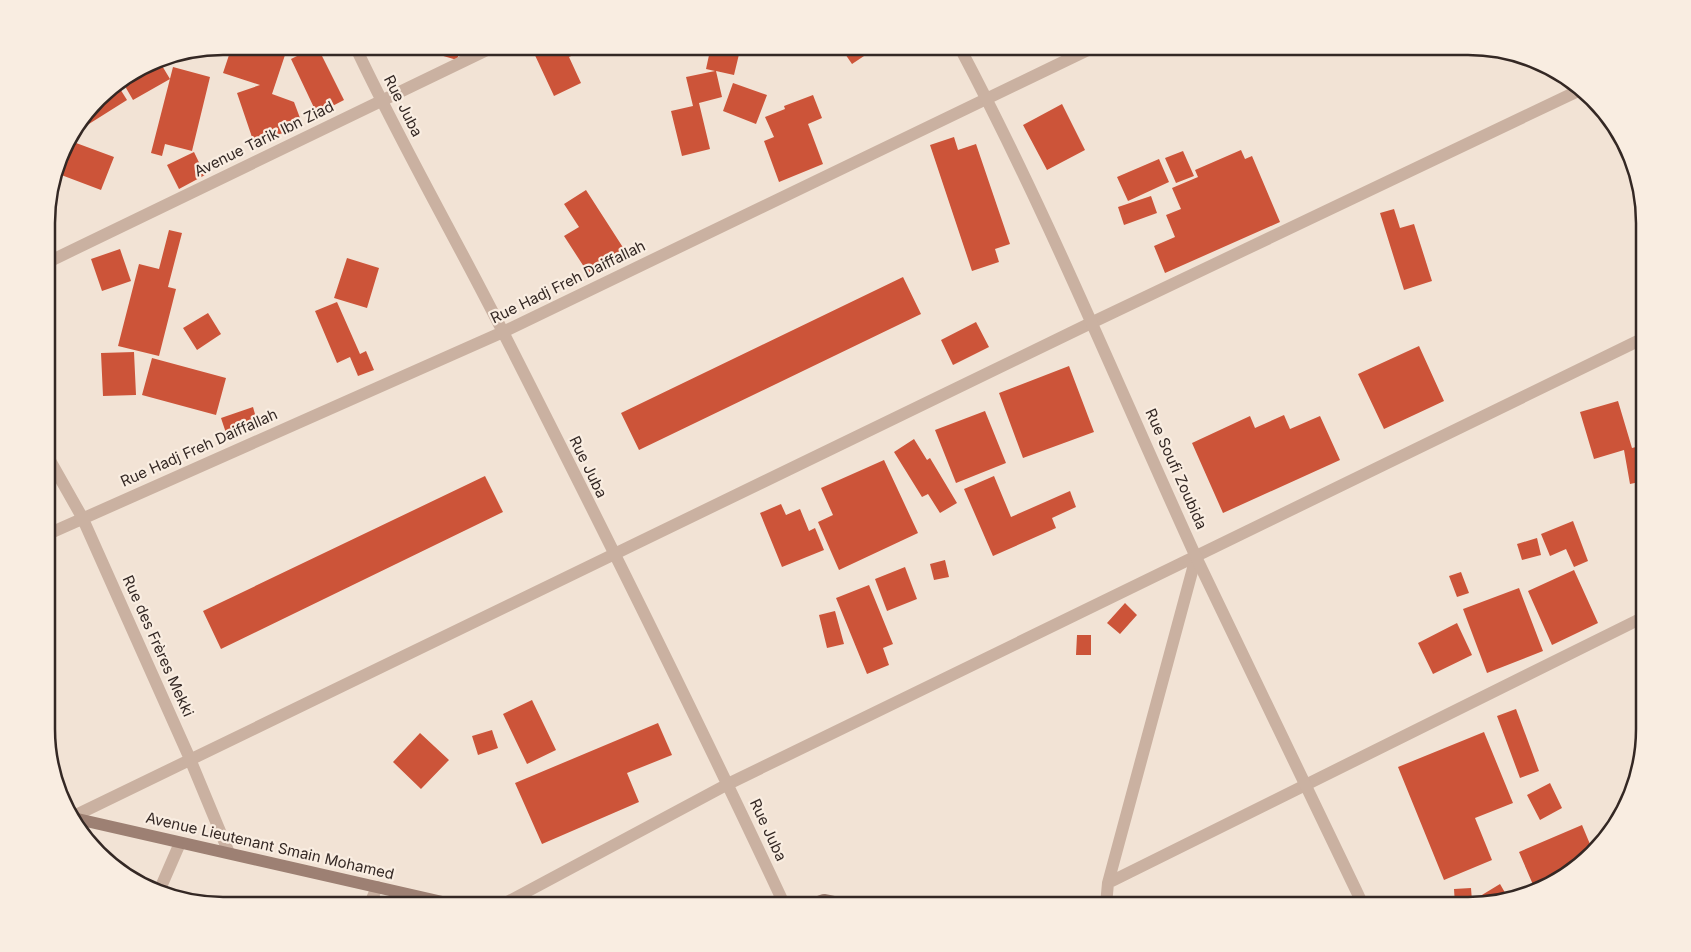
<svg xmlns="http://www.w3.org/2000/svg" width="1691" height="952" font-family="Inter,sans-serif">
  <rect width="100%" height="100%" fill="#f2e3d5"/>
  <!-- building -->
  <path fill="#cc5439" d="M232,46h54l1,3 -15,45 22,8 9,24 -49,17 -17,-50 23,-8 -37,-12z
    M317,46l27,54 -27,14 -26,-55z
    M417,46h44l-4,14 -41,-12z
    M544,46h49l-24,11 12,26 -27,13 -21,-45z
    M711,46h30l-7,29 -18,-4 6,26 -23,6 11,46 -28,7 -11,-45 22,-5 -7,-29 29,-6 -9,-2z
    M843,46h23l4,6 -18,12 -11,-16z
    M1410,46h36v1l-34,9z
    M158,59l12,20 -37,21 -11,-19z
    M173,67l37,10 -18,74 -27,-7 -3,12 -11,-3z
    M733,83l34,12 -11,29 -33,-13z
    M117,84l10,16 -54,34 33,-44z
    M813,95l9,23 -14,6 15,40 -44,18 -15,-41 10,-4 -9,-20 20,-8 -1,-3z
    M1062,104l23,46 -38,20 -24,-45z
    M954,137l4,13 18,-6 34,100 -15,5 4,13 -27,9 -42,-126z
    M68,140l46,17 -13,33 -45,-17 9,-28z
    M1241,150l4,9 7,-3 28,66 -115,51 -11,-27 21,-9 -9,-22 15,-6 -9,-21 26,-11 -3,-7z
    M1183,151l11,25 -18,7 -11,-25z
    M194,152l11,23 -26,14 -12,-24z
    M1159,159l10,23 -41,19 -11,-24z
    M586,190l38,59 -36,24 -24,-37 15,-9 -15,-23z
    M1151,196l6,17 -33,12 -6,-18z
    M1394,209l6,19 14,-4 18,57 -28,9 -24,-77z
    M169,230l13,3 -14,54 8,2 -17,67 -41,-10 21,-82 20,5z
    M120,249l11,32 -29,10 -11,-32z
    M347,258l32,10 -12,40 -33,-10z
    M903,277l18,37 -282,136 -18,-37z
    M337,302l23,52 6,-3 8,19 -16,6 -8,-19 -13,6 -22,-52z
    M208,313l13,21 -24,16 -14,-22z
    M976,322l13,25 -36,18 -12,-25z
    M1419,346l25,55 -60,28 -26,-55z
    M134,352l2,43 -33,1 -2,-43z
    M152,358l74,20 -10,37 -74,-20z
    M1069,366l25,66 -71,26 -24,-65z
    M1618,401l14,47 8,-2 4,35 -14,3 -6,-34 -30,9 -14,-47z
    M253,407l5,18 -31,11 -6,-18z
    M985,411l21,52 -50,20 -21,-53z
    M1284,415l6,14 30,-13 20,44 -117,53 -31,-70 58,-27 5,12z
    M914,439l13,21 3,-2 27,45 -17,10 -12,-19 -6,3 -28,-45z
    M884,460l34,73 -79,37 -21,-48 15,-7 -12,-27z
    M485,476l18,36 -282,137 -18,-38z
    M994,476l17,41 59,-26 6,16 -24,11 4,10 -63,28 -29,-67z
    M781,504l5,11 14,-6 9,22 6,-3 9,22 -42,17 -22,-54z
    M1573,521l15,40 -14,6 -8,-18 -16,7 -9,-22z
    M1537,538l4,17 -19,5 -5,-16z
    M945,560l4,17 -15,3 -4,-16z
    M905,567l12,32 -30,12 -12,-32z
    M1574,570l24,53 -46,22 -24,-54z
    M1461,572l8,21 -12,4 -8,-21z
    M869,585l24,59 -10,4 6,17 -22,9 -31,-76z
    M1519,588l24,63 -56,22 -24,-64z
    M1125,603l12,12 -17,19 -13,-11z
    M835,611l9,33 -17,4 -8,-33z
    M1457,623l15,32 -39,19 -15,-31z
    M1077,635h14v20h-15z
    M532,700l24,50 -29,14 -24,-50z
    M1516,709l23,62 -19,7 -23,-62z
    M658,723l14,32 -45,18 12,29 -97,42 -27,-61z
    M492,730l6,18 -20,7 -6,-19z
    M1484,732l29,71 -38,15 17,42 -48,20 -46,-113z
    M420,733l29,27 -28,29 -28,-27z
    M1550,783l12,25 -22,12 -13,-25z
    M1582,825l10,24 -26,27 -32,11 -15,-35z
    M1500,884l7,12 -28,9h-24l-1,-16 17,-1 1,13z"/>
  <g fill="none" stroke-linecap="round" stroke-linejoin="round">
    <!-- minor -->
    <path stroke="#cab1a1" stroke-width="12" d="M355,46c46,98 100,191 149,288 96,189 191,379 281,572
      M48,262l447,-216
      M48,457l34,60 108,242 39,94
      M48,534l455,-202 593,-286
      M72,817l1021,-495 485,-231
      M1108,883l536,-266
      M160,889l20,-46
      M1106,905l2,-22 88,-326
      M369,906l8,-19
      M500,906l228,-122 916,-446"/>
    <!-- tertiary -->
    <path stroke="#cab1a1" stroke-width="12" d="M959,46c88,166 159,340 237,511 55,117 112,232 167,348"/>
    <!-- secondary -->
    <path stroke="#9d8073" stroke-width="12" d="M73,818l387,88
      M807,906l17,-6 29,6"/>
  </g>
  <g text-anchor="middle" stroke-width="4.5" stroke-linejoin="round" paint-order="stroke">
    <!-- street labels -->
    <g font-size="15" fill="#342824" stroke="#f9ede1">
      <text transform="translate(403 106) rotate(63)" y="5">Rue Juba</text>
      <text transform="translate(264 139) rotate(-26)" y="5">Avenue Tarik Ibn Ziad</text>
      <text transform="translate(568 282) rotate(-26)" y="5">Rue Hadj Freh Daiffallah</text>
      <text transform="translate(199 448) rotate(-24)" y="5">Rue Hadj Freh Daiffallah</text>
      <text transform="translate(588 467) rotate(64)" y="5">Rue Juba</text>
      <text transform="translate(1176 469) rotate(66)" y="5">Rue Soufi Zoubida</text>
      <text transform="translate(158 646) rotate(66)" y="5">Rue des Frères Mekki</text>
      <text transform="translate(768 830) rotate(65)" y="5">Rue Juba</text>
      <text transform="translate(270 846) rotate(13)" y="5">Avenue Lieutenant Smain Mohamed</text>
    </g>
  </g>
  <!-- crop -->
  <path d="M0 0H1691V952H0ZM223 55H1468A168 168 0 0 1 1636 223V729A168 168 0 0 1 1468 897H223A168 168 0 0 1 55 729V223A168 168 0 0 1 223 55Z" fill="#f9ede1" fill-rule="evenodd"/>
  <path fill="none" stroke="#342824" stroke-width="2.5" d="M223 55H1468A168 168 0 0 1 1636 223V729A168 168 0 0 1 1468 897H223A168 168 0 0 1 55 729V223A168 168 0 0 1 223 55Z"/>
</svg>
